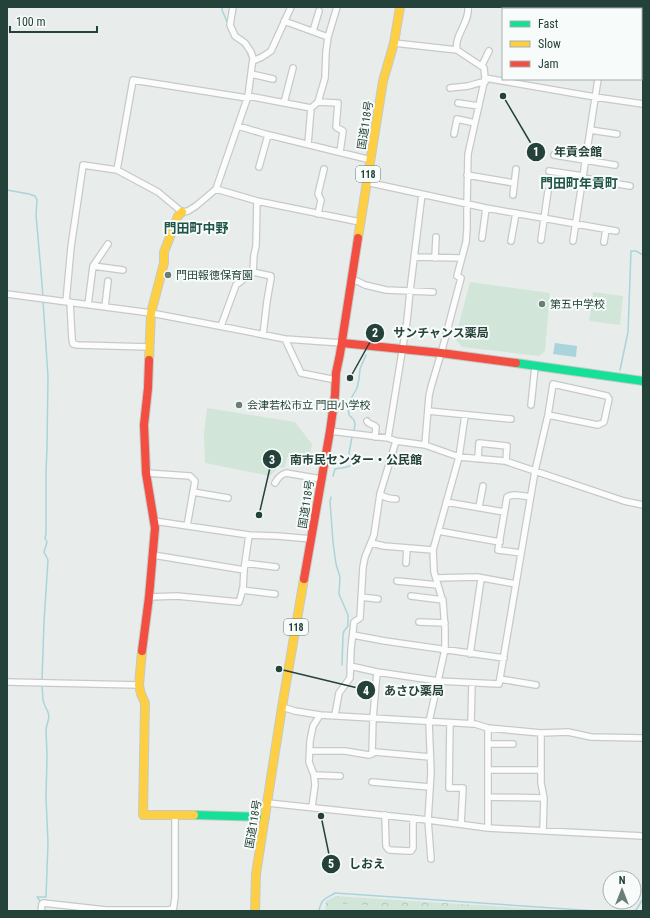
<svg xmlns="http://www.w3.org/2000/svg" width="650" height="918" font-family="'Roboto Condensed','Noto Sans JP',sans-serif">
  <defs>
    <pattern id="park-crowns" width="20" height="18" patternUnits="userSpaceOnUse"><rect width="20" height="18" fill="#d1e6d8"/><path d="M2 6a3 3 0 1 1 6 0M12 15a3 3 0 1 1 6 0" fill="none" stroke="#b3c6ba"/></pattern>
  </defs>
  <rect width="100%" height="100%" fill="#e8edeb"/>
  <!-- park -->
  <path fill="url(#park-crowns)" d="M336,896l231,15h-242l1,-10z"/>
  <!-- pitch -->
  <path fill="#d1e6d8" d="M470,282l80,11 -5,58 -6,5 -77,-9 -7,-8z
    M593,292l30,4 -3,29 -31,-4z
    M207,408l88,14 17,22 -3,17 -22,-4 -2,10 -7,1 -8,8 -65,-13 -1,-30z
    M333,903l97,6v2h-98z"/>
  <!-- water -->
  <path fill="#a9d4db" d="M555,343l22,3 -1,11 -23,-3z"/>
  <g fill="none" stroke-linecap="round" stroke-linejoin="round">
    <!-- stream -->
    <path stroke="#a9d4db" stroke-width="1.5" d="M222,7v3l6,14
      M246,49l3,8
      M7,190l22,4 6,2 2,4 -1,15 4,45 3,37
      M620,370l8,-38 3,-81h5l7,4
      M354,431l1,-7 -1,-4 -5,-5 -1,-11 9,-16 2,-9 1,-10 6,-14
      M333,476l2,-7c5,-2 11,0 16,-4l-2,-12 3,-16
      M331,497l-1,4 3,41 3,22 4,13 -1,17 9,21v11l-4,5 -1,4 -1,30
      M42,680l2,-58 4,-62 -4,-8 3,-10 -2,-4 1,-4v-62l1,-25 1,-70 -5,-76
      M41,902l-4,-5h9l2,-54 -2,-45 1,-42 -1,-27 3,-12 -1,-5 -3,-6 -2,-6 -1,-16
      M319,911c2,-12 6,-12 16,-18l261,18
      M634,911l2,-1 7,-11"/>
    <defs>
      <path id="street" d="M575,9v-2
        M610,9v-2
        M284,21l44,16
        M313,31l6,-20
        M394,43l63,7
        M253,61l9,-4 9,-6 20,-44
        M481,66c4,-5 5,-10 8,-15
        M251,74l22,5
        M485,78l110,19 48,7
        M450,88c6,-1 12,-1 18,-2 6,-1 10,-4 17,-4
        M248,96l63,12 7,-6 7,-24 1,-26 2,-15 9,-30
        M318,102l20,1 -2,24 7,4 -3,21
        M284,103l9,-35
        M458,103l21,3
        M238,126l27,8 106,26
        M590,130l27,4
        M454,134l3,-15 18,4
        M308,144l3,-36
        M554,155l61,10
        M259,167l9,-32
        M117,170l41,22 24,20 6,-1 8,-5 20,-17 32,-93 5,-38 -2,-6 -6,-9 -10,-7 -5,-11 3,-18
        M549,171l34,5
        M467,175l47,8
        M583,178l47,8
        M366,182l120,26 130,23
        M216,189l41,12 103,21
        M513,195l3,-26
        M318,214l3,-14 -3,-6 6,-25
        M482,238l4,-30
        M541,240l7,-49
        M511,241l5,-28
        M573,241l25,-162
        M604,242l2,-13
        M414,257l47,1
        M435,258l1,-21
        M93,266l30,4
        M253,272l18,4v2l-4,23 -4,34
        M351,280l6,1 8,4 21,5 47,2
        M7,294l144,19 68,13 66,13 57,4
        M66,302l5,-55 12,-82 34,5 16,-90 114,18
        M70,302l2,37 1,5 5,1 71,2
        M88,305l5,-39 15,-22
        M105,307l3,-26
        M221,326l15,-41 17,-13 1,-17 2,-9 1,-45
        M285,339l16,34 35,7
        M531,405l4,-38
        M428,411l83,8
        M367,421c2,4 7,3 9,6l-1,10
        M330,431l58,7 8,3 29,4 34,12 46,4 119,40 19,4
        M388,438l19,-117 3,-30 12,-97
        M425,445l4,-49 2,-9 11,-37 19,-72 -4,-2 9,-34 1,-13v-25l1,-50 17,-76 -1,-10 -27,-18c-3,-15 13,-28 11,-43
        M478,459l1,-16 28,3 -1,15
        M146,473l44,3 5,5 -8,45
        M275,483c3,-5 5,-8 11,-10l35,6
        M193,492l35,6
        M380,494c5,4 10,5 16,5
        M446,502l58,10
        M479,507l4,-21
        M154,521l95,14 28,1 35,3
        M438,531l62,11
        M371,543l13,3 49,4
        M521,553l-23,-3 9,-53c6,-4 16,-1 23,0
        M153,555l91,15
        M245,563l31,4
        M406,563l1,-15
        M436,578l41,-1 39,7
        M397,581l41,4
        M242,590l33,4
        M411,596l32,4
        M149,597l28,-1 62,6 4,-13 1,-19 5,-35
        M361,597l17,2
        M419,622l26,1
        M353,635l32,6 119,17
        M470,654l11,-75
        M350,666l27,6 61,9 61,3 36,-213 13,-56 5,-31 54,12 2,3 -5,23 -6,3 -50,-10
        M500,679l36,6
        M7,682l132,3
        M282,707l13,4 25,4 155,9 13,4 53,5 27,-1 23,5 52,1
        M335,715l4,-22 11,-15 1,-29 3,-27 6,-4 3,-51 2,-10 9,-22 6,-41 16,-53
        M450,723l-1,65h14l-2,36
        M471,724l1,-41
        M541,733v50l3,15 -1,32
        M488,744h25
        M310,751h35l24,4 6,-3 55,5
        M372,754l1,-36 4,-46
        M488,770h53
        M314,775l26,1
        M372,782l58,5
        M488,797l56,1
        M268,803l160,17 60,8 155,8
        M312,807l3,-22 -1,-10 -5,-13 1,-21 3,-15 7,-11
        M385,815l1,31 2,3 2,1 19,1h2l2,-3v-30
        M488,828v-100
        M431,859l-3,-39 3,-48 -2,-50 16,-73v-20l-2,-27 -9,-30 -1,-22 26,-93 6,-42
        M41,911l1,-7 1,-1 63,7h61l6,-1
        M173,911l2,-14v-82"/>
      <path id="fast" d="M516,363l127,18
        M194,815l71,2"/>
      <path id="slow" d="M358,238l25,-157 11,-38 6,-36
        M149,360l2,-47 13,-50v-11l14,-36 4,-4
        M142,651l-3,34 2,9 4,9 -2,112h51
        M255,911l1,-37 26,-167 22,-128"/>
      <path id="jam" d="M342,343l99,10 75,10
        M304,579l26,-148 5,-36 1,-22 4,-19 18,-116
        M142,651l7,-54 6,-69 -9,-55 -2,-48 4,-37 1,-28"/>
    </defs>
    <!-- street casing -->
    <use href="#street" stroke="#c5cac8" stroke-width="8"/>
    <!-- fast casing -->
    <use href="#fast" stroke="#c3cbc8" stroke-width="10"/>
    <!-- slow casing -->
    <use href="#slow" stroke="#c3cbc8" stroke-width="10"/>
    <!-- jam casing -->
    <use href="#jam" stroke="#c3cbc8" stroke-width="10"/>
    <!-- street -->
    <use href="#street" stroke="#fcfcfc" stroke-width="5.5"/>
    <!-- fast -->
    <use href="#fast" stroke="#16e098" stroke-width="8"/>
    <!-- slow -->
    <use href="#slow" stroke="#ffcf43" stroke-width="8"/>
    <!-- jam -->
    <use href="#jam" stroke="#f24e42" stroke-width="8"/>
  </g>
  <!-- markers -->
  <g fill="#697e78" stroke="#f7fbf9" stroke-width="1.5">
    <circle cx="168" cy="275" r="4"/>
    <circle cx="542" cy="304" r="4"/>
    <circle cx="239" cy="405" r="4"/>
  </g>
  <g text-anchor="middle" stroke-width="4" stroke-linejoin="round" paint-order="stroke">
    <!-- shield labels -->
    <g fill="#f7fbf9" stroke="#637a73" stroke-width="1">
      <rect x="356" y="166" width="24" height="16" rx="3"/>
      <rect x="284" y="619" width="24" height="16" rx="3"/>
    </g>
    <g font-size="10" font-weight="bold" fill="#24423a">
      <text x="368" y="178">118</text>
      <text x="296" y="631">118</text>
    </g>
    <!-- street labels -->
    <g font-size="11" fill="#24423a" stroke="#f7fbf9">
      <text transform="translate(365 125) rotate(-81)" y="4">国道118号</text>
      <text transform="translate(306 504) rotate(-81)" y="4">国道118号</text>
      <text transform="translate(253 824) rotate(-80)" y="4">国道118号</text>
    </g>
    <!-- poi labels -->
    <g font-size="11" fill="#24423a" stroke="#f7fbf9" text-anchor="start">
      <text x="176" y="279">門田報徳保育園</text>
      <text x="550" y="308">第五中学校</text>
      <text x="247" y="409">会津若松市立 門田小学校</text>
    </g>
    <!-- quarter labels -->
    <g font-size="13" font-weight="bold" fill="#1f5548" stroke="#f7fbf9">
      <text x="579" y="188">門田町年貢町</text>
      <text x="196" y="233">門田町中野</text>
    </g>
  </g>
  <!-- callouts -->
  <path fill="none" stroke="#24423a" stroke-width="1.5" d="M503 96L536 152M350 378L375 333M259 515L272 459M279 669L366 690M321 816L331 864"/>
  <g fill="#24423a" stroke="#f7fbf9" stroke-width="1.5">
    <circle cx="503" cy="96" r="4"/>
    <circle cx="350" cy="378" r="4"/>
    <circle cx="259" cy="515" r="4"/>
    <circle cx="279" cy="669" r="4"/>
    <circle cx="321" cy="816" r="4"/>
    <circle cx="536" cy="152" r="10"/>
    <circle cx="375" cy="333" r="10"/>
    <circle cx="272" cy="459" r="10"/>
    <circle cx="366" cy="690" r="10"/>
    <circle cx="331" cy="864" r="10"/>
  </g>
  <g font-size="12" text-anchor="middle" font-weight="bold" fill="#fff">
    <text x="536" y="156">1</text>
    <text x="375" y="337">2</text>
    <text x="272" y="464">3</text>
    <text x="366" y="695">4</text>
    <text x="331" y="868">5</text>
  </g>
  <g font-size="12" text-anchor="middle" font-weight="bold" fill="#24423a" stroke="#f7fbf9" stroke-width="4" stroke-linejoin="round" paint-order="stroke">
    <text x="578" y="156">年貢会館</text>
    <text x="441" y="337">サンチャンス薬局</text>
    <text x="356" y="464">南市民センター・公民館</text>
    <text x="414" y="695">あさひ薬局</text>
    <text x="367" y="868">しおえ</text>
  </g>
  <!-- border -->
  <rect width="650" height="918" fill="none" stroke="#24423a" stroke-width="16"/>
  <!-- legend -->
  <rect x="502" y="8" width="140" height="72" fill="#f7fbf9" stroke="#a3b1ad"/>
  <rect x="510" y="21" width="20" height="6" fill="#16e098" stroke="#a3b1ad"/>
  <text x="538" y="28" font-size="12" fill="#24423a">Fast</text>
  <rect x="510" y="41" width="20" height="6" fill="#ffcf43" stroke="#a3b1ad"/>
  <text x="538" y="48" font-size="12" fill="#24423a">Slow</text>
  <rect x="510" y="61" width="20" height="6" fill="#f24e42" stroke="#a3b1ad"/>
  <text x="538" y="68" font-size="12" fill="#24423a">Jam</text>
  <!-- north arrow -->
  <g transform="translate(622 890)"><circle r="19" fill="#f7fbf9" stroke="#a3b1ad"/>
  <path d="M0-3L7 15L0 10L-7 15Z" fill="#697e78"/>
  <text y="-6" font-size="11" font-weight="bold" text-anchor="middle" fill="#24423a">N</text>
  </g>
  <!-- scale -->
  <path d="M10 26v6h87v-6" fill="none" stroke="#24423a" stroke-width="2"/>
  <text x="16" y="26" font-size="12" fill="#24423a" stroke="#f7fbf9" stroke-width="3" paint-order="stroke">100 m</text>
</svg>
